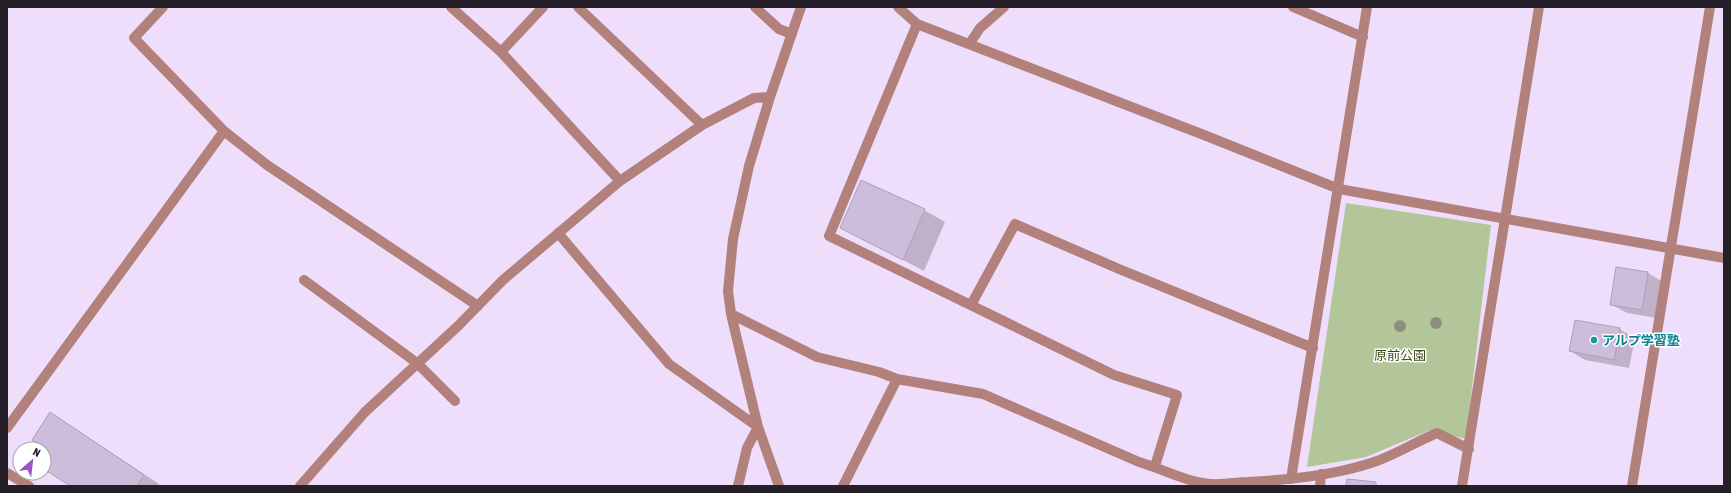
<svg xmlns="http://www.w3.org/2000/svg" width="1731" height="493" font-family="'Asap Condensed','Noto Sans JP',sans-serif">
  <rect width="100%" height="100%" fill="#efdefb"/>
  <!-- green -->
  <path fill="#b2c699" d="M1346,203l145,22 -25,214 -36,-9 -64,27 -59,10z"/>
  <!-- shadow -->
  <path fill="#0003" d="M924,210l21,12 -21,49 -83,-44z
    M1648,273l15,9 -6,36 -30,-5 -15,-8z
    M1619,329l16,9 -6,30 -44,-8 -15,-9z
    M65,422l94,62 -1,2h-86l-28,-18v-19h-5z"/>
  <!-- building -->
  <path fill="#cebdda" stroke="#ae9eba" d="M861,180l64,29 -22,51 -63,-32z
    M1616,267l32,5 -6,38 -32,-5z
    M1575,320l45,8 -6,32 -45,-9z
    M50,412l94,63 -7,11h-67l-26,-17v-20h-7l3,-4 -8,-5z
    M1347,479l29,3v4h-30z"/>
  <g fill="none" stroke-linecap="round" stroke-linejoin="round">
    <!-- lane -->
    <path stroke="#b3817c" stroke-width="10" d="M304,280l113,83 38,38"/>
    <!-- street -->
    <path stroke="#b3817c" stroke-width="10" d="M163,7l-29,31 90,93 43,34 211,141
      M451,7l50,45 119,129
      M578,7l124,118
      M755,7l24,22 13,5
      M898,7l19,17 287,111 135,54 385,69
      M1293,7l70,30
      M917,24l-88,212 285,139 63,20 -22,71
      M970,43l10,-15 24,-21
      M501,52l42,-45
      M558,233l111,131 89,63 21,59
      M971,305l44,-81 104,45 194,79
      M731,314l86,43 62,15 18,7 86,15 156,68c24,7 47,20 72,22 12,1 25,-2 37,-2 41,-2 83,-6 123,-19 23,-7 44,-21 66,-30l32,16
      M7,428l217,-297
      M7,473l22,13
      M1291,479l76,-472
      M300,486l65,-74 93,-86 45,-46 117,-99 82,-56 52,-27 16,-1
      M738,486l9,-38 11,-21 -27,-113 -3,-23 5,-52 16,-73 21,-69 31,-90
      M843,486l54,-107
      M1320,486l1,-12
      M1462,486l77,-479
      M1632,486l78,-479"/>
  </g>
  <!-- trees -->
  <g fill="#8b8f7c">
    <circle cx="1436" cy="323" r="6"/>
    <circle cx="1400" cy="326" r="6"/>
  </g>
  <!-- markers -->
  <circle fill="#0f9aa8" stroke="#fff" stroke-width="1.5" cx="1594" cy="340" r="4"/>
  <g text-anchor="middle" stroke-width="3" stroke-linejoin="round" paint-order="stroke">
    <!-- culture labels -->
    <g font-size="13" font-weight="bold" fill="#0d838f" stroke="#fff" text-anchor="start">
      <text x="1602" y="345">アルプ学習塾</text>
    </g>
    <!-- park labels -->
    <g font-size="13" fill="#3a4f15" stroke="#fff">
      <text x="1400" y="360">原前公園</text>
    </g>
  </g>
  <!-- border -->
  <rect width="1731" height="493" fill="none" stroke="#251f29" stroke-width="16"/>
  <!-- north arrow -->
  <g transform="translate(32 461) rotate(28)"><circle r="19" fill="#ffffff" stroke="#a8a5a9"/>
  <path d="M0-3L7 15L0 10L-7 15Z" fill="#9f53c5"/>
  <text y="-6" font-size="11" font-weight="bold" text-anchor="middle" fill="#251f29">N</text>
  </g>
</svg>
